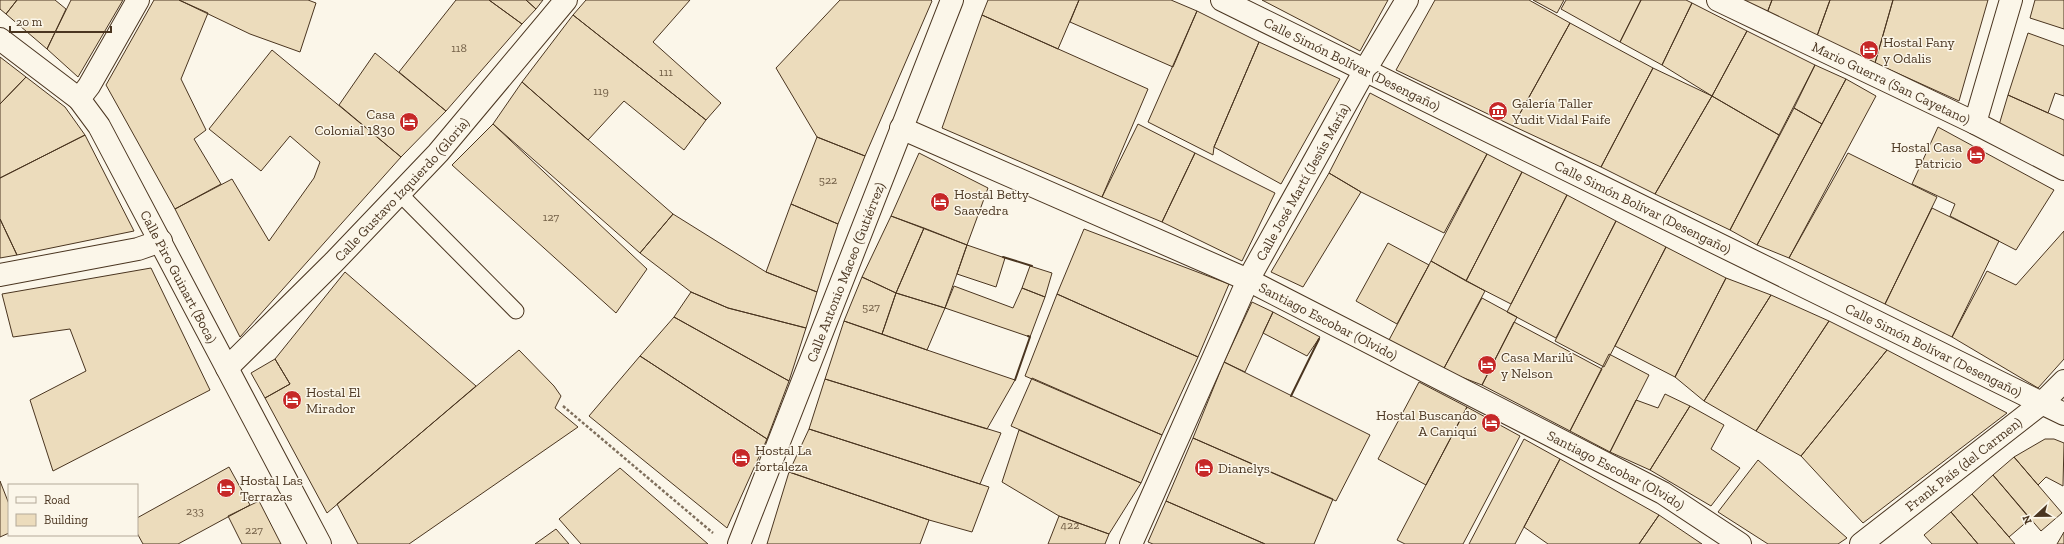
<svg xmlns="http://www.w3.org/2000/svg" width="2064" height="544" font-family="'Zilla Slab',serif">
  <rect width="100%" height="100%" fill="#fbf6e9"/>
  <!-- building -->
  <path fill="#ecdcbc" stroke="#4a3520" d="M0,0h17l-11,14 -6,-5z
    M17,0h38l11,9 -19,40 -41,-35z
    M71,0h52l-45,77 -31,-28z
    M154,0h25l29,13 -27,66 25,51 -12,9 27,45 -46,25 -69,-124z
    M179,0h129l8,3 -16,49 -50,-18z
    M456,0h33l33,24 -76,87 -47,-39z
    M489,0h37l10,9 -14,15z
    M526,0h17l-7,9z
    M586,0h104l-37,42 68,61 -15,17 -133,-105z
    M840,0h91l1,1 -67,155 -48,-19 -41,-69z
    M988,0h91l-21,49 -76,-34z
    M1079,0h92l26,11 -24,56 -103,-45z
    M1262,0h126l-28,51z
    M1435,0h94l41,23 -57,103 -117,-56z
    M1533,0h31l-7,13z
    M1566,0h75l-21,42 -59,-33z
    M1641,0h45l6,3 -30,62 -42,-23z
    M1740,0h32l-5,13z
    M1772,0h58l-13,36 -50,-23z
    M1830,0h63l-18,63 -58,-27z
    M1893,0h95l-29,101 -84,-38z
    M2035,0h29v29l-34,-11z
    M1692,3l55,28 -35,65 -50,-31z
    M1197,11l62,31 -45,105 -1,8 -65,-33z
    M573,15l133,105 -22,30 -60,-49 -36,39 -66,-58z
    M982,15l166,74 -46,108 -160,-69z
    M1570,23l83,45 -52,99 -88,-41z
    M1747,31l68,34 -36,70 -67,-39z
    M2028,33l36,13v50l-9,-3 -7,20 -40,-18z
    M1259,42l81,37 -59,105 -67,-37z
    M272,50l129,107 -161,180 -65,-128 57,-30 37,62 45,-63 6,-16 -30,-26 -29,35 -52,-42z
    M375,53l71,58 -45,46 -62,-52z
    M0,57l26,20 -26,27z
    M1815,65l31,14 -24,45 -28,-16z
    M1653,68l59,28 -57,98 -54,-27z
    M26,77l39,30 20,28 -85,43v-74z
    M1846,79l30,17 -87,162 -32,-13z
    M522,82l151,132 -33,39 -147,-129z
    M1370,93l117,61 -43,79 -83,-41 -32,-19z
    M2008,95l56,25v36l-65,-31z
    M1712,96l67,39 -49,95 -75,-36z
    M1794,108l28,16 -65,121 -27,-15z
    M493,124l154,145 -31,44 -164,-148z
    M1138,124l57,29 -33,69 -60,-25z
    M1938,127l116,63 -38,60 -66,-34 5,-12 -43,-20z
    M85,135l49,96 -117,24 -17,-36v-41z
    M817,137l48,19 -27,68 -47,-20z
    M919,153l69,35 -21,57 -76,-29z
    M1195,153l80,40 -33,68 -80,-39z
    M1848,153l89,44 -52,107 -96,-46z
    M1487,154l35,18 -56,109 -35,-20z
    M1522,172l45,23 -56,109 -45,-23z
    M1329,173l32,19 -58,95 -32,-15z
    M1567,195l49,26 -60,117 -49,-26z
    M791,204l47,20 -21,68 -51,-20z
    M1932,208l67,33 -47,96 -67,-33z
    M673,214l93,58 51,20 -11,36 -78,-20 -37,-16 -51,-39z
    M891,216l33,12 -28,65 -34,-16z
    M0,219l17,36 -17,3z
    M1616,221l50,26 -62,120 -49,-26z
    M924,228l43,17 -22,63 -49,-15z
    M1084,229l145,55 -31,73 -141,-63z
    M2064,231v128l-26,29 -86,-51 35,-66 29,14z
    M1388,243l41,22 -32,59 -41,-23z
    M967,245l38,13 -9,29 -39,-13z
    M1666,247l60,31 -51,99 -60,-31z
    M1431,261l54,30 -42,79 -54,-30z
    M1030,266l22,7 -7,24 -23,-9z
    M151,268l59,122 -157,81 -23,-71 56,-29 -16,-42 -57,8 -11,-43z
    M345,272l131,114 -149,127 -62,-115 25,-14 -15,-25z
    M862,277l34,16 -14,41 -38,-13z
    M1726,278l45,17 -67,106 -29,-24z
    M954,286l59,22 9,-20 23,9 -15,40 -85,-29z
    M691,292l37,16 78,20 -17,53 -115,-64z
    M896,293l49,15 -18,42 -45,-16z
    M1057,294l141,63 -36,78 -137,-59z
    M1771,295l58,26 -73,110 -52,-30z
    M1482,298l35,19 -35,68 -39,-15z
    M1252,302l21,10 -28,60 -21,-10z
    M1273,312l47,25 -13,19 -44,-23z
    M674,317l115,64 -22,58 -127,-83z
    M844,321l83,29 88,30 -28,49 -162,-50z
    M1829,321l58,29 -86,106 -45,-25z
    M1514,322l88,47 -32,62 -88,-46z
    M519,350l35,36 7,10 -6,12 23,19 -169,117h-51l-21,-40z
    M1887,350l120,63 -144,110 -62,-67z
    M1609,354l40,21 -39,77 -40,-21z
    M640,356l127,83 -40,89 -138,-112z
    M275,359l15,25 -25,14 -14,-25z
    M1224,362l146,73 -34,66 -143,-63z
    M1032,378l130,57 -21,48 -130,-57z
    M825,379l176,54 -21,51 -171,-55z
    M1419,382l48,25 -41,78 -48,-26z
    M1665,394l25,12 -40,64 -40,-18 26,-52 22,8z
    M1690,406l34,19 -13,24 29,19 -29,38 -61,-36z
    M1467,407l53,29 -57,108h-58l-8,-4z
    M809,429l180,58 -17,45 -43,-12 -140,-48z
    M1019,430l122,53 -32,51 -50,-18 -57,-34z
    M1193,438l140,61 -19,45h-49l-99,-43z
    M1524,439l36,20 -45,85h-46z
    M2045,439h9l10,4 -1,43 -17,-9 -8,8 -24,-28z
    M2014,457l48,56 -21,18 -48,-56z
    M1560,459l99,56 -20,29h-91l-24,-17z
    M1758,460l89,78 -9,6h-70l-50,-32z
    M229,467l21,38 -72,39h-35l-6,-11v-15z
    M620,468l88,76h-127l-22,-25z
    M789,472l140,48 -9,24h-153z
    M1993,475l37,44 -21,18 -37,-43z
    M0,481l9,23v29l-9,4z
    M1972,494l37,43 6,7h-37l-27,-32z
    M259,501l22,43h-39l-14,-28z
    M1166,501l99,43h-112l-5,-2z
    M1951,512l27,32h-46l-8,-9z
    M1659,515l43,29h-63z
    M1059,516l50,18 -4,10h-57z
    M556,529l13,15h-34z
    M2064,532v12h-7z"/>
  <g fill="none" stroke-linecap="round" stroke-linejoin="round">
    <defs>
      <path id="service" d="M400,194l116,117"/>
      <path id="pedestrian" d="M0,39l79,60 10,-13 49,-86"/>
      <g id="minor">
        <path id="s1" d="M1222,0l842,414"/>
        <path id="s2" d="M1718,0l257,123 89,46"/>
        <path id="s3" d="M79,99l20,27 221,418"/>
        <path d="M1975,123l36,-123"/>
        <path id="s4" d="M901,128l347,152 415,213 77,51"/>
        <path d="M0,275l138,-26 23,-8"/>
        <path id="s5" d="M227,368l107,-106 104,-109 128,-153"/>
        <path id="s6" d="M739,544l213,-544"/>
        <path id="s7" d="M1131,544l117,-264 117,-210 42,-70"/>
        <path id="s8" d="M1861,544l181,-141 22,-22"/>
      </g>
    </defs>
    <!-- service casing -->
    <use href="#service" stroke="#4a3520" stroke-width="17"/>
    <!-- pedestrian casing -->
    <use href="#pedestrian" stroke="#4a3520" stroke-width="24"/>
    <!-- minor casing -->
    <use href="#minor" stroke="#4a3520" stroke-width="24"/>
    <!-- path -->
    <path stroke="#7f6f5c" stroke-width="2.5" stroke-dasharray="3 2" stroke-linecap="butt" d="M563,406l150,127"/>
    <!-- service -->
    <use href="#service" stroke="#fbf6e9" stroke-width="15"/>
    <!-- pedestrian -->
    <use href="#pedestrian" stroke="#fbf6e9" stroke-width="22"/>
    <!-- minor -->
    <use href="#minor" stroke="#fbf6e9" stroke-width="22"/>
    <!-- wall -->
    <path stroke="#4a3520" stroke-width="2" d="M1003,257l29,9
      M1015,380l15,-43 -2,-1
      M1291,396l28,-57"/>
  </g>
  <!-- icons -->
  <defs>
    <symbol id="hotel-disc" viewBox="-11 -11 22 22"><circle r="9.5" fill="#c62828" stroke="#fbf6e9"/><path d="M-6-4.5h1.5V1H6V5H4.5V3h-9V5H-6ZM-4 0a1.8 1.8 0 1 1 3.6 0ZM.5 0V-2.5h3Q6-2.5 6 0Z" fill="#fff"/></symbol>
    <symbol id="museum-disc" viewBox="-11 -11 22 22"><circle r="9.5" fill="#c62828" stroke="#fbf6e9"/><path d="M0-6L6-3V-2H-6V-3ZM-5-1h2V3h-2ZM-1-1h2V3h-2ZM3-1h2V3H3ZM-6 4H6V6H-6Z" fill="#fff"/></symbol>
  </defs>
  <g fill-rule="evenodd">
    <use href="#hotel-disc" x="1858" y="39" width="22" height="22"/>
    <use href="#museum-disc" x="1487" y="100" width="22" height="22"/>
    <use href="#hotel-disc" x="398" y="111" width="22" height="22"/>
    <use href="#hotel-disc" x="1965" y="144" width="22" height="22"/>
    <use href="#hotel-disc" x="929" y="191" width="22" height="22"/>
    <use href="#hotel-disc" x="1476" y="354" width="22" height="22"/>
    <use href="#hotel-disc" x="281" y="389" width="22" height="22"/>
    <use href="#hotel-disc" x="1480" y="412" width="22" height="22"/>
    <use href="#hotel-disc" x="730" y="447" width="22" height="22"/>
    <use href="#hotel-disc" x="1193" y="457" width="22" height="22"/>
    <use href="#hotel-disc" x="215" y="477" width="22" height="22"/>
  </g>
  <g text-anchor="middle" stroke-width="3" stroke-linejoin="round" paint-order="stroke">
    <!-- number labels -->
    <g font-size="12" fill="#725f47">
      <text x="459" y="52">118</text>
      <text x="666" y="76">111</text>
      <text x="601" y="95">119</text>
      <text x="828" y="184">522</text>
      <text x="551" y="221">127</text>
      <text x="871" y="311">527</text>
      <text x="195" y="515">233</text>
      <text x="1070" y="529">422</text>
      <text x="254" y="534">227</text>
    </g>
    <!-- poi labels -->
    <g font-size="14" fill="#4a3520" stroke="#fbf6e9" text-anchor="start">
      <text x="1883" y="47">Hostal Fany<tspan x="1883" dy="16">y Odalis</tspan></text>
      <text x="1512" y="108">Galería Taller<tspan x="1512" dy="16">Yudit Vidal Faife</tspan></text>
      <text x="395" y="119" text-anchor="end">Casa<tspan x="395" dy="16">Colonial 1830</tspan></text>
      <text x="1962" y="152" text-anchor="end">Hostal Casa<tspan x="1962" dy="16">Patricio</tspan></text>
      <text x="954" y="199">Hostal Betty<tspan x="954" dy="16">Saavedra</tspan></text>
      <text x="1501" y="362">Casa Marilú<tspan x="1501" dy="16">y Nelson</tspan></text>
      <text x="306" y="397">Hostal El<tspan x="306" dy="16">Mirador</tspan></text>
      <text x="1477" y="420" text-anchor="end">Hostal Buscando<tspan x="1477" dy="16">A Caniquí</tspan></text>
      <text x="755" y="455">Hostal La<tspan x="755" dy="16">fortaleza</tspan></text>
      <text x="1218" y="473">Dianelys</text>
      <text x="240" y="485">Hostal Las<tspan x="240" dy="16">Terrazas</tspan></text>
    </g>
    <!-- street labels -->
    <g font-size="14" fill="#4a3520" stroke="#fbf6e9">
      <text dy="5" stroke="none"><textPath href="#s1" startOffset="145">Calle Simón Bolívar (Desengaño)</textPath></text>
      <text dy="5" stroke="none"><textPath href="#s2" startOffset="192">Mario Guerra (San Cayetano)</textPath></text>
      <text dy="5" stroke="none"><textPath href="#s7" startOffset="401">Calle José Martí (Jesús María)</textPath></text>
      <text dy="5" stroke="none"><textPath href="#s5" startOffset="250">Calle Gustavo Izquierdo (Gloria)</textPath></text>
      <text dy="5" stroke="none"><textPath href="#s1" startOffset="469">Calle Simón Bolívar (Desengaño)</textPath></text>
      <text dy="5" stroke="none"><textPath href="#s6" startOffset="292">Calle Antonio Maceo (Gutiérrez)</textPath></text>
      <text dy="5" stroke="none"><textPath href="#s3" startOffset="204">Calle Piro Guinart (Boca)</textPath></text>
      <text dy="5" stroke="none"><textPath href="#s4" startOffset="469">Santiago Escobar (Olvido)</textPath></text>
      <text dy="5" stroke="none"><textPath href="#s1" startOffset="793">Calle Simón Bolívar (Desengaño)</textPath></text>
      <text dy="5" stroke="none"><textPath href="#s8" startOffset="130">Frank País (del Carmen)</textPath></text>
      <text dy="5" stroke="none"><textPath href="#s4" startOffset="793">Santiago Escobar (Olvido)</textPath></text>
    </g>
  </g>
  <!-- legend -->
  <rect x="8" y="484" width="130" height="52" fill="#fbf6e9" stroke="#b4a999"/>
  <rect x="16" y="497" width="20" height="6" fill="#fbf6e9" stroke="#b4a999"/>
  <text x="44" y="504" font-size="12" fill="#4a3520">Road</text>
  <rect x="16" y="514" width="20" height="12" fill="#ecdcbc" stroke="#b4a999"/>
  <text x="44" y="524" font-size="12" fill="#4a3520">Building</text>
  <!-- north arrow -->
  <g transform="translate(2036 516) rotate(248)" stroke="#fbf6e9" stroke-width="3" paint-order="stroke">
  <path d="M0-3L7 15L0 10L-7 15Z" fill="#4a3520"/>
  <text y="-6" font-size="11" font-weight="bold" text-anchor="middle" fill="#4a3520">N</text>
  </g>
  <!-- scale -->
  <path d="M10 26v6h101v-6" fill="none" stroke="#4a3520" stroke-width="2"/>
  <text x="16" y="26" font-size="12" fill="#4a3520" stroke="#fbf6e9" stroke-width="3" paint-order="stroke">20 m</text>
</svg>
